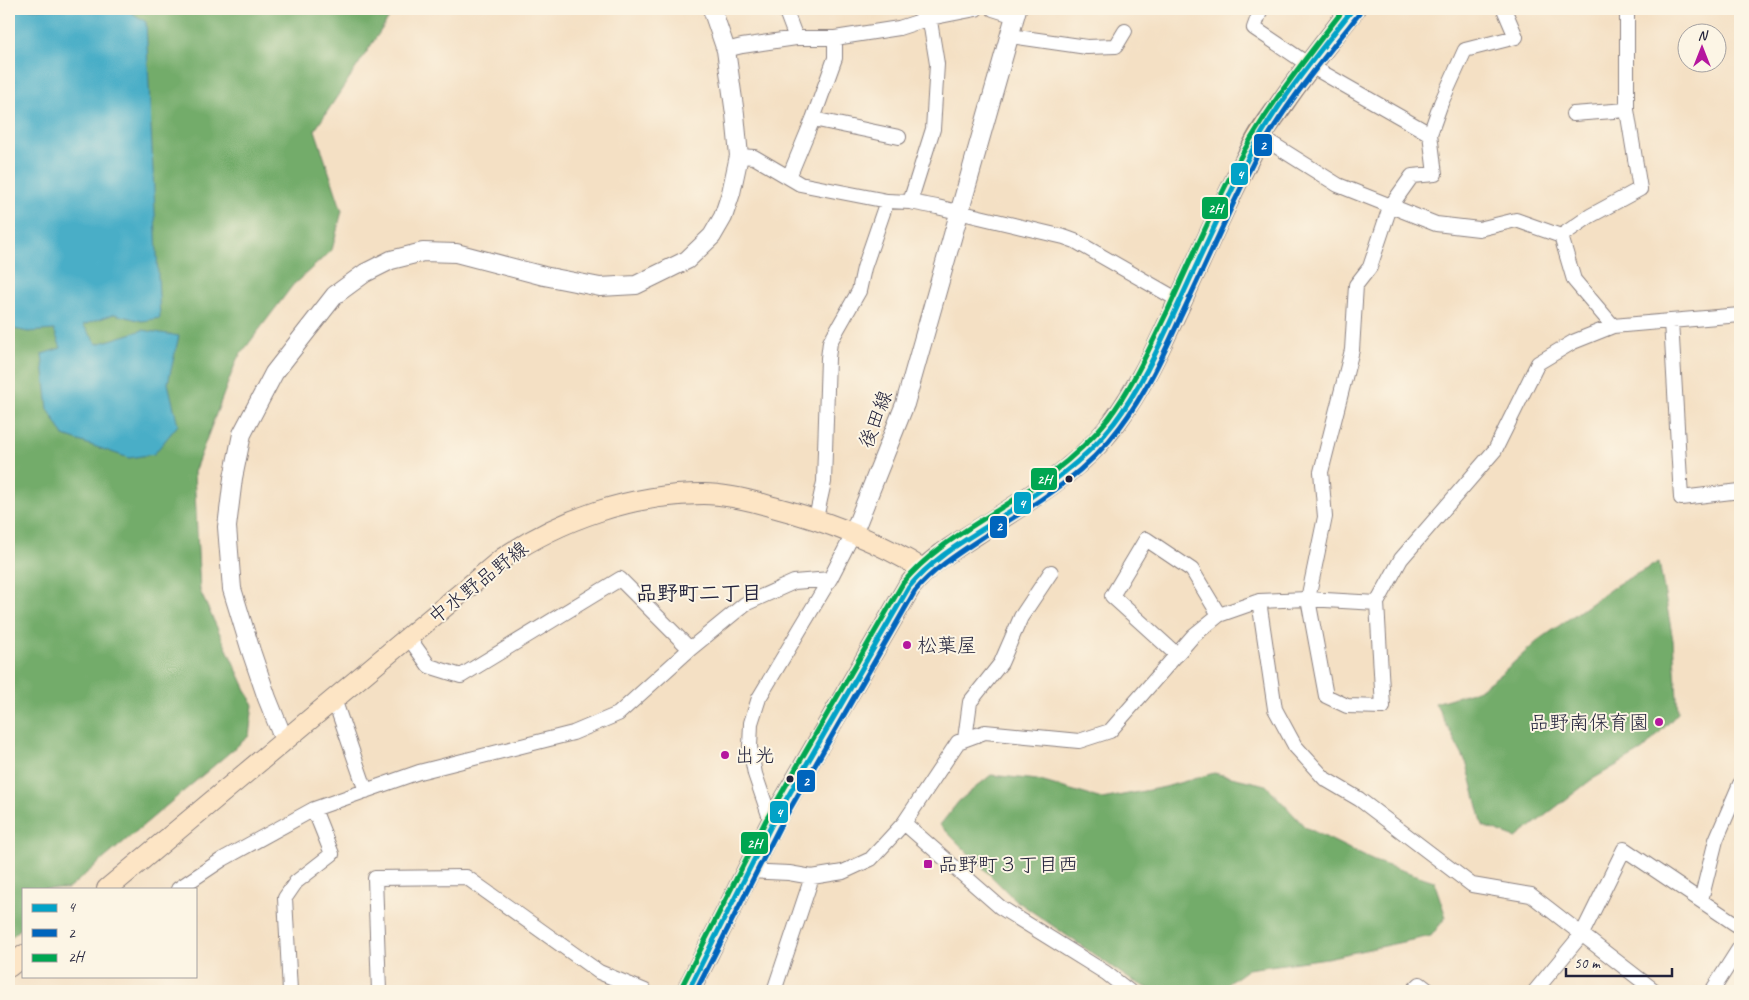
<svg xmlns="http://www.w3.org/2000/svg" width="1749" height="1000" font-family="Caveat,'Klee One',sans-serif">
  <rect width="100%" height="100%" fill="#fcf5e5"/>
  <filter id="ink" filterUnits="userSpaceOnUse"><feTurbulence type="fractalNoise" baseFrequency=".02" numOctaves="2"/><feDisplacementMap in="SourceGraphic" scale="10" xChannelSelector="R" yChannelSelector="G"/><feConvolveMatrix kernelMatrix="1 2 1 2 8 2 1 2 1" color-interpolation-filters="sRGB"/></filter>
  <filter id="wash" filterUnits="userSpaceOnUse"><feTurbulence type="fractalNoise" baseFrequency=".0096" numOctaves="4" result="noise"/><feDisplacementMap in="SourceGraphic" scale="20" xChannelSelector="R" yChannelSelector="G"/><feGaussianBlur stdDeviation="1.12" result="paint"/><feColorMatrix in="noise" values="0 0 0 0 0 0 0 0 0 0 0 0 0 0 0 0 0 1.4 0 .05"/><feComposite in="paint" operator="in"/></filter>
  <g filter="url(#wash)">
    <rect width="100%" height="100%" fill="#f4e0c4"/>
    <!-- forest -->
    <path fill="#73ac6b" stroke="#4a6753" d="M9,9h386l-80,121 27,81 -10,39 -39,35 -56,74 -43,113 6,119 53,114 -4,31 -181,153h-44v37l-15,13z
      M1659,562l14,78 5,73 -35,37 -52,30 -75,58 -33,-12 -16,-62 -32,-61 44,-13 24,-18 36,-32 79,-56z
      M1214,773l52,12 39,42 69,34 60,20 12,36 -15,19 -104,22 -79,11 -31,22h-63l-23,-11 -117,-81 -74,-74 19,-24 32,-26 46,5 65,19 63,-12z"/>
    <!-- water -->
    <path fill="#48aec7" stroke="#356881" d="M9,9h117l20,13 14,296 -18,3 -28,-7 -31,11 14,19 46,-14 36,6 -11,47 10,42 -24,29 -25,4 -65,-22 -16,-27 -6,-55 19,-6 -7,-18 -26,2 -19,-4z"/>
  </g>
  <g filter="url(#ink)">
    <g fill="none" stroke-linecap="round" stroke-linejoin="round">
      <defs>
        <path id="minor" d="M785,9l11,29
          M993,9l22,7
          M1261,9l-7,19 55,37 121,69
          M1010,36l77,11 29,-1 9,-15
          M726,50l16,-4 54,-8h39l64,-10 31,-10 46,-9
          M1573,114l54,-4
          M813,119l86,18
          M1260,136l78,49 98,39 43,5 37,-9 45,16
          M739,156l15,1 46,27 87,17 23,1 27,5 127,30 11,4 105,60
          M789,177l24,-58 22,-61v-20
          M910,202l23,-73 4,-65 -9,-55
          M1561,236l29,-20 50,-27 -13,-79v-101
          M1561,236l13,44 39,46
          M1671,321l10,177 59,-7
          M816,518l8,-36 4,-124 2,-16 29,-51 5,-23 23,-67
          M1259,601l16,108 20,37 30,33 34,20 113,86 59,10 124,96
          M1377,603l6,104 -36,-1 -21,-10 -18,-97 17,-82 -4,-45 31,-122 4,-65 14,-18 20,-60 22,-31 23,-2 -5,-40 11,-31 24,-53 51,-13 -12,-28
          M409,638l20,28 32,10 159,-97 70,70
          M1177,655l-65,-59 34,-57 46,31 27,45
          M334,699l32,92
          M965,739l5,-37 31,-39 20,-46 30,-45
          M904,823l96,84 106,66 23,18
          M772,824l-17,-50 -5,-27 1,-24 8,-25 71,-119 23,-45
          M748,871l41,2 23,4 31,-5 28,-13 33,-36 54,-81 27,-10 94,9 31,-10 83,-95 26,-21 40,-14 49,-2 69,4 24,-44 94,-109 43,-87 35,-21 40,-16 127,-11
          M178,889l45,-30 91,-50 105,-37 154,-39 45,-19 72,-65 55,-45 49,-22 36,-3
          M1701,900l15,-60 24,-56
          M290,991l-5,-93 11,-16 36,-28 -18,-45
          M379,991l-4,-113 91,-1 133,95 46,19
          M774,991l38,-114
          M1413,991l7,-7 9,7
          M1535,991l47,-57 42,-85 116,78
          M1712,991l28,-44"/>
        <path id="tertiary" d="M853,534l52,-130 112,-395
          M284,740l-17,-42 -16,-47 -19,-62 -5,-62 6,-49 9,-44 32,-61 61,-78 30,-22 26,-13 32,-8 33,1 88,23 56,11 36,-2 51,-25 25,-24 11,-19 8,-24 8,-37 -4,-42 -9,-64 -14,-41"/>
        <path id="secondary" d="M107,889l396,-331c58,-39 129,-64 200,-64 24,0 47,6 70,13 54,14 103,33 150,62
          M9,967l15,-12"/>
        <path id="trunk" d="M688,991l84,-167 137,-237c20,-26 44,-39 70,-56 47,-30 102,-63 135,-108 25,-34 43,-72 60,-109 28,-59 54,-121 85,-177 7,-12 16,-23 24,-35 22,-32 46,-62 70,-93"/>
      </defs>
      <!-- minor casing -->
      <use href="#minor" stroke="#8b8180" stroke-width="16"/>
      <!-- tertiary casing -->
      <use href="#tertiary" stroke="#8b8180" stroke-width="20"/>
      <!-- secondary casing -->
      <use href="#secondary" stroke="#8b8180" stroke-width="22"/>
      <!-- trunk casing -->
      <use href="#trunk" stroke="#8b8180" stroke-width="25"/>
      <!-- minor -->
      <use href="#minor" stroke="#fff" stroke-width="14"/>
      <!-- tertiary -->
      <use href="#tertiary" stroke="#fff" stroke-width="18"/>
      <!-- secondary -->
      <use href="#secondary" stroke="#fde5c5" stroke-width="20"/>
      <!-- trunk -->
      <use href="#trunk" stroke="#fbbe6e" stroke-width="22"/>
      <defs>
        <path id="bus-1" d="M688,991l84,-167 137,-237c23,-28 53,-45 83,-64 44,-29 90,-58 122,-100 25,-33 43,-72 60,-109 24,-52 47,-104 73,-154 28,-55 68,-103 106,-151"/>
        <path id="bus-2" d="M696,991l83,-163 136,-237c22,-26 52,-43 80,-62 46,-28 93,-58 125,-102 25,-33 43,-71 60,-109 25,-52 48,-105 74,-157 28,-53 68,-100 105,-147"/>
        <path id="bus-3" d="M681,988l85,-168 137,-237c23,-28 52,-46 82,-65 45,-28 90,-57 123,-99 25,-33 42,-72 60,-109 20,-44 40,-89 62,-133 30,-61 72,-114 114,-168"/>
      </defs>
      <!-- bus-1 casing -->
      <use href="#bus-1" stroke="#fcf5e5" stroke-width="9"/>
      <!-- bus-2 casing -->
      <use href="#bus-2" stroke="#fcf5e5" stroke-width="9"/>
      <!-- bus-3 casing -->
      <use href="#bus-3" stroke="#fcf5e5" stroke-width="9"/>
      <!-- bus-1 -->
      <use href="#bus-1" stroke="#02a2c7" stroke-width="5"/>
      <!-- bus-2 -->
      <use href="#bus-2" stroke="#0065bd" stroke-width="5"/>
      <!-- bus-3 -->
      <use href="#bus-3" stroke="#00a651" stroke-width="5"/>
    </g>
  </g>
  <!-- markers -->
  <g fill="#22223b" stroke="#fcf5e5" stroke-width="2">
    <circle cx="1069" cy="479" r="4.5"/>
    <circle cx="790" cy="779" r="4.5"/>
  </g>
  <g fill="#b5179e" stroke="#fcf5e5" stroke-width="2">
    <circle cx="907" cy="645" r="5"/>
    <circle cx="1659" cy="722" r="5"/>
    <circle cx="725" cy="755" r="5"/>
    <rect x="923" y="859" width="10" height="10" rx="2.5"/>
  </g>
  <g text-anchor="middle" stroke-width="4" stroke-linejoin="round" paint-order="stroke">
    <!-- street labels -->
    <g font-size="20" fill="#22223b" stroke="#fcf5e5">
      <text transform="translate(875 419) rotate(-69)" y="7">後田線</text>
      <text transform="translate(478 582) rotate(-38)" y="7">中水野品野線</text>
    </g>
    <!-- poi labels -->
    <g font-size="20" fill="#22223b" stroke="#fcf5e5" text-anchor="start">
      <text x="917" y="652">松葉屋</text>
      <text x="1649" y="729" text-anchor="end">品野南保育園</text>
      <text x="735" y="762">出光</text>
      <text x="938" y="871">品野町３丁目西</text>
    </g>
    <!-- neighbourhood labels -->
    <g font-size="21" font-weight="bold" fill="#22223b" stroke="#fcf5e5">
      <text x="699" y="600">品野町二丁目</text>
    </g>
  </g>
  <g stroke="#fcf5e5" stroke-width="2">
    <rect x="1253" y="133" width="20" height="24" rx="5" fill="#0065bd"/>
    <rect x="1230" y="162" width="19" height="24" rx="5" fill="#02a2c7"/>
    <rect x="1201" y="196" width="28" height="24" rx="5" fill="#00a651"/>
    <rect x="1030" y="467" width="28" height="24" rx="5" fill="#00a651"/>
    <rect x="1013" y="491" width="19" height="24" rx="5" fill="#02a2c7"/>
    <rect x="989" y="515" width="19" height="24" rx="5" fill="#0065bd"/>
    <rect x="796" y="769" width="20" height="24" rx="5" fill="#0065bd"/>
    <rect x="769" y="800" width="20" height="24" rx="5" fill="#02a2c7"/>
    <rect x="740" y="831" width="29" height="24" rx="5" fill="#00a651"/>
  </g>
  <g font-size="14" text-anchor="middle" font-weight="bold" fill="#fff">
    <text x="1263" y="150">2</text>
    <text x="1240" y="179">4</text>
    <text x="1215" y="213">2H</text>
    <text x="1044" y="484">2H</text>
    <text x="1022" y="508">4</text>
    <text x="999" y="531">2</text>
    <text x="806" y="786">2</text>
    <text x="779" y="817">4</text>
    <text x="754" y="848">2H</text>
  </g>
  <!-- margin -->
  <rect width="1749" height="1000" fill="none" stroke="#fcf5e5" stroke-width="30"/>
  <!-- legend -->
  <rect x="22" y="888" width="175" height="90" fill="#fcf5e5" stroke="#a5a1a1"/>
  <rect x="32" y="904" width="25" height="8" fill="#02a2c7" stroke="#a5a1a1"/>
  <text x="68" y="912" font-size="15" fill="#22223b">4</text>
  <rect x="32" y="929" width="25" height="8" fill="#0065bd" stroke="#a5a1a1"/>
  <text x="68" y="938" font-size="15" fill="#22223b">2</text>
  <rect x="32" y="954" width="25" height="8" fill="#00a651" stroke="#a5a1a1"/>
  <text x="68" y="962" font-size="15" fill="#22223b">2H</text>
  <!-- north arrow -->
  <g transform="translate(1702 48)"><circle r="24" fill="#fcf5e5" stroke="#a5a1a1"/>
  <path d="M0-4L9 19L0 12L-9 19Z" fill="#b5179e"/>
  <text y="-8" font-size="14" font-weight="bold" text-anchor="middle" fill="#22223b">N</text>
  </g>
  <!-- scale -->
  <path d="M1566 968v8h106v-8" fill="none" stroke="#22223b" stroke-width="2.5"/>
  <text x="1574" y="968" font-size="15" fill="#22223b" stroke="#fcf5e5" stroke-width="4" paint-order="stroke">50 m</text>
</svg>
